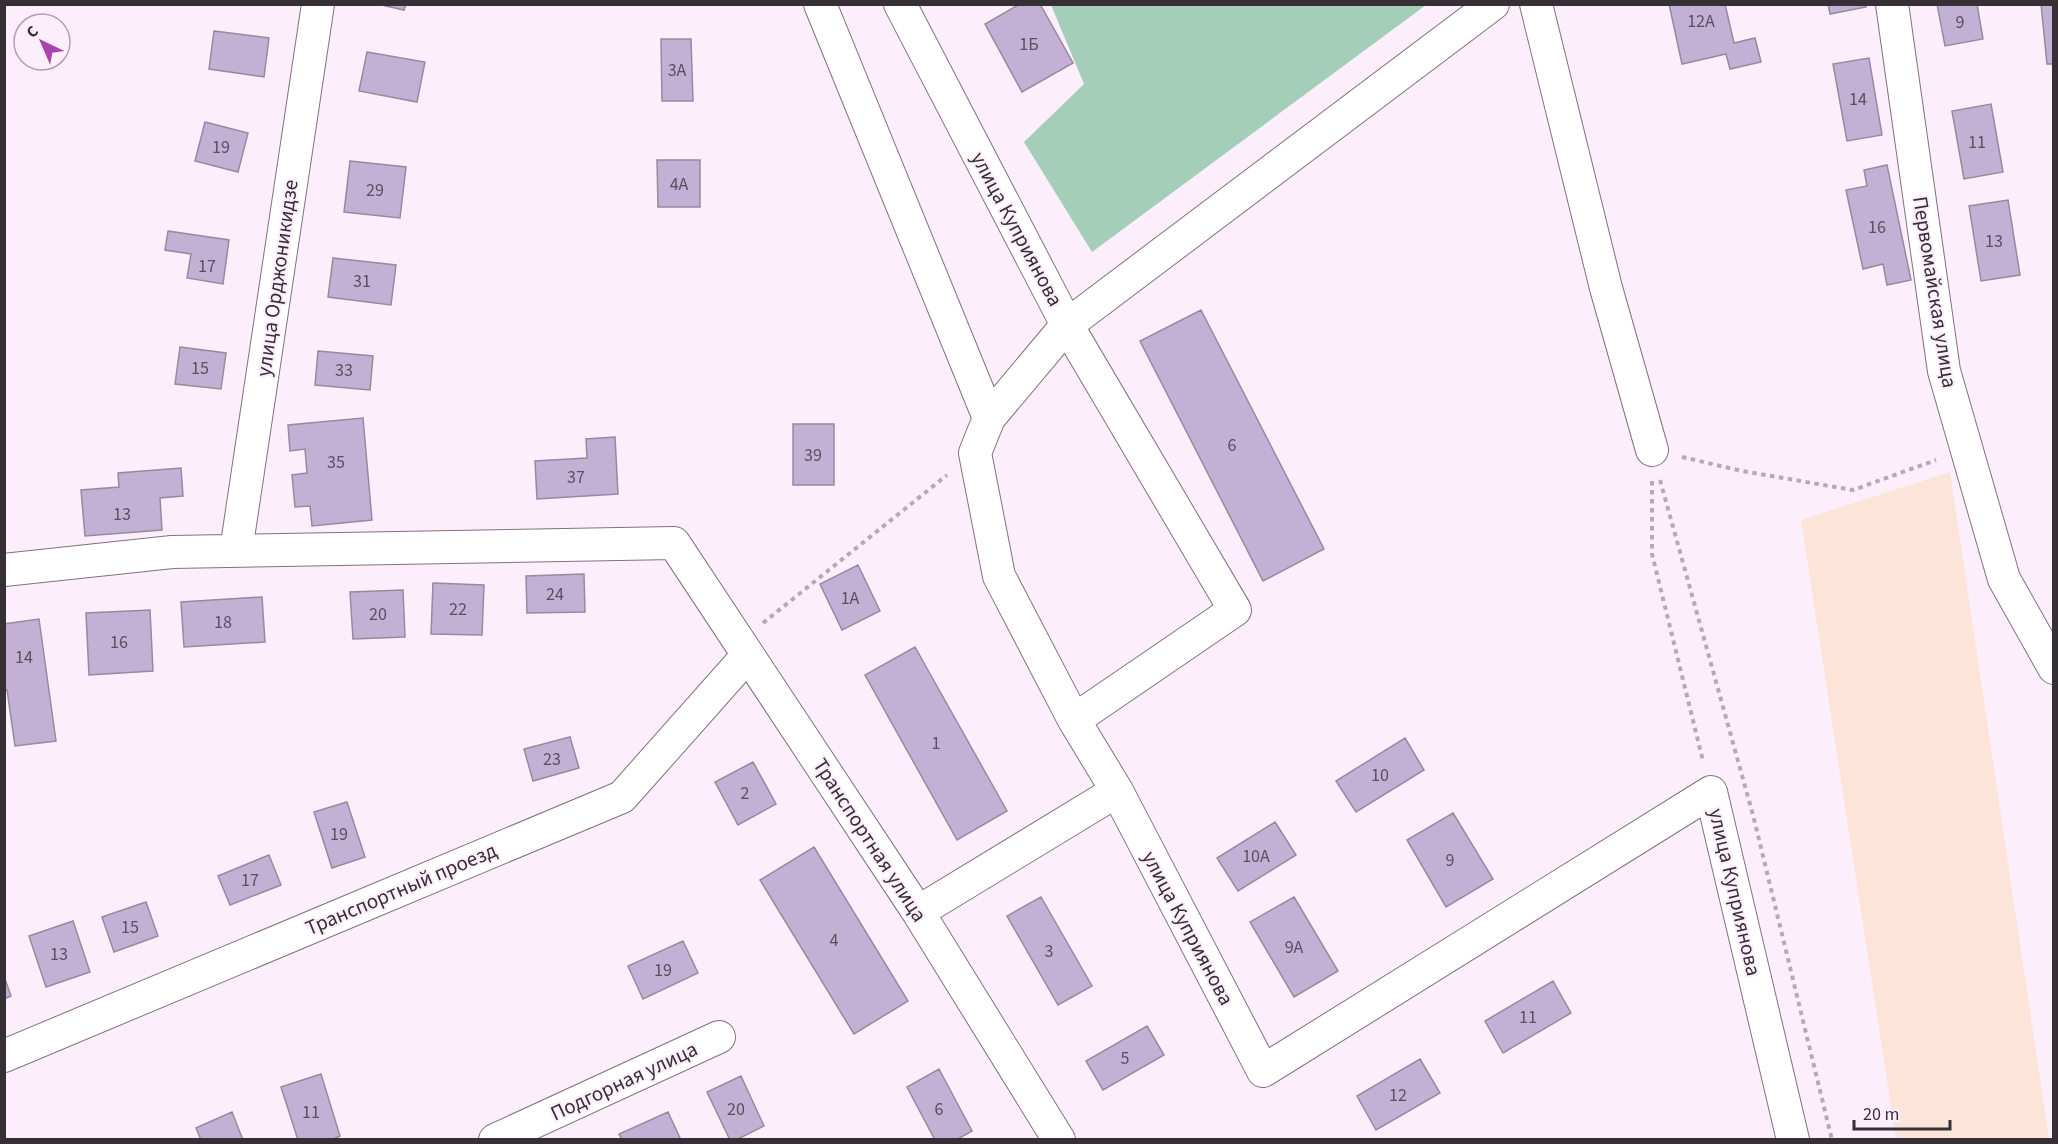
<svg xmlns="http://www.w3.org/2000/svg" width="2058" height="1144" font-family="'Source Sans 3',sans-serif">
  <rect width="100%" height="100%" fill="#fceffb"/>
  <!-- industrial -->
  <path fill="#fce5d8" d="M1950,472l99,667h-153l-95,-619z"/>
  <!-- forest -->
  <path fill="#a4ceb9" d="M1051,5h375l-334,247 -68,-110 60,-58z"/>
  <!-- building -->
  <path fill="#c3b1d5" stroke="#958aa0" stroke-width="1.5" d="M377,4h29l-2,6z
    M1020,4h20l33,59 -51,29 -37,-68z
    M1669,4h56l9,39 21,-5 6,24 -31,7 -4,-15 -44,10z
    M1828,4h37l1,3 -36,7z
    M1937,4h40l6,35 -38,7z
    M2041,4h13v60h-7z
    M214,31l55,7 -5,39 -55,-8z
    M661,39h30l2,62h-31z
    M367,52l58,10 -8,40 -58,-11z
    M1869,58l13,77 -35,6 -14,-77z
    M1991,104l12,68 -39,7 -12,-68z
    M205,122l43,11 -10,39 -43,-11z
    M657,160h43v47h-42z
    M350,161l56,6 -6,51 -56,-6z
    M1887,165l24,115 -24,5 -4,-21 -20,5 -17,-79 21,-4 -3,-16z
    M2008,200l12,75 -39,6 -12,-75z
    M168,231l61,9 -6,44 -36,-6 4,-24 -26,-4z
    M333,258l63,7 -5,40 -63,-8z
    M1201,310l123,239 -61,32 -123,-240z
    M180,347l46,6 -5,36 -46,-5z
    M318,351l55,5 -3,34 -55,-5z
    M363,418l9,102 -60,6 -2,-20 -15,1 -3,-32 15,-2 -2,-24 -15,2 -2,-26z
    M793,424h41v61h-41z
    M615,437l3,57 -81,5 -2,-38 52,-3 -1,-19z
    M181,468l2,28 -23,2 2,32 -77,6 -4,-46 38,-3 -1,-14z
    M858,565l22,46 -38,19 -22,-46z
    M584,574l1,38 -58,1 -1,-37z
    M433,583l51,2 -2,50 -51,-1z
    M403,590l2,47 -52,2 -3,-47z
    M262,597l3,45 -81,5 -3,-45z
    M150,610l3,61 -64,4 -3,-62z
    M39,619l17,122 -41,5 -8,-56h-3v-66z
    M915,647l92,164 -50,29 -92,-165z
    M570,737l9,31 -46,13 -9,-32z
    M1405,738l19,32 -68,42 -20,-31z
    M753,762l23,42 -38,21 -23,-43z
    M347,802l18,55 -33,11 -18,-56z
    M1453,813l40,66 -47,28 -39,-67z
    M1275,822l21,33 -58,36 -21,-33z
    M814,847l94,154 -54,33 -94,-154z
    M269,855l12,30 -51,20 -12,-29z
    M1041,897l51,89 -34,19 -51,-89z
    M1294,897l44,74 -44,26 -44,-75z
    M146,902l12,34 -44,16 -12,-35z
    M73,921l17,51 -44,15 -17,-51z
    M683,941l15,32 -55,26 -15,-33z
    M4,976l7,20 -7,3z
    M1553,981l18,32 -68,40 -18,-32z
    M1147,1026l17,29 -61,35 -17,-29z
    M1420,1059l20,34 -64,37 -19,-34z
    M939,1069l33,62 -16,9h-21l-28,-53z
    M321,1074l19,62 -9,4h-33l-17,-53z
    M741,1076l23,50 -28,14h-6l-23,-48z
    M232,1112l11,28h-42l-5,-12z
    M668,1112l13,28h-59l-3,-6z"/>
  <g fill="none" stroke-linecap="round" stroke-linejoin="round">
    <defs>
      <path id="minor" d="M820,4l169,414
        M900,4l167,321 -78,93 -14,35 24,123 75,144 43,71 146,280 448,-279 82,348
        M1536,4l70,284 46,162
        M1892,4l52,367 60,208 50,89
        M236,551l82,-547
        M4,570l168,-18 502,-9 244,369 141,228
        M1074,720l161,-110 -168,-285 426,-321
        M918,912l199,-121
        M4,1056l618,-259 126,-142
        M495,1140l224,-103"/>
    </defs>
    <!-- minor casing -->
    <use href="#minor" stroke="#837081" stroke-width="34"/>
    <!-- path -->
    <path stroke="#b5aab4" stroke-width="4" stroke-dasharray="4.5 4.5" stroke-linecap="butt" d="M1682,457l60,14 111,19 83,-30
      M1660,480l93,335 79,325
      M1652,481v73l51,207
      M763,623l184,-148"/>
    <!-- minor -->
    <use href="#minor" stroke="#fff" stroke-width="32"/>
  </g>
  <g text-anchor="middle" stroke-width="4.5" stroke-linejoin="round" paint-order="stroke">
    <!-- number labels -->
    <g font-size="18" fill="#5a505e">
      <text x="1701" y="27">12А</text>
      <text x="1960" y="28">9</text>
      <text x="1029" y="50">1Б</text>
      <text x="677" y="76">3А</text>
      <text x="1858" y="105">14</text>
      <text x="1977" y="148">11</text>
      <text x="221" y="153">19</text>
      <text x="679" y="190">4А</text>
      <text x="375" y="196">29</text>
      <text x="1877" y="233">16</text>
      <text x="1994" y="247">13</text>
      <text x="207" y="272">17</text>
      <text x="362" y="287">31</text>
      <text x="200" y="374">15</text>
      <text x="344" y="376">33</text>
      <text x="1232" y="451">6</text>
      <text x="813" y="461">39</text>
      <text x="336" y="468">35</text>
      <text x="576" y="483">37</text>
      <text x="122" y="520">13</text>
      <text x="555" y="600">24</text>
      <text x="850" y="604">1А</text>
      <text x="458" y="615">22</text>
      <text x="378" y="620">20</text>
      <text x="223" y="628">18</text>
      <text x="119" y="648">16</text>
      <text x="24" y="663">14</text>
      <text x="936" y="749">1</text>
      <text x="552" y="765">23</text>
      <text x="1380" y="781">10</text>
      <text x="745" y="799">2</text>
      <text x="339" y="840">19</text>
      <text x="1256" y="862">10А</text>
      <text x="1450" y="866">9</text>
      <text x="250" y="886">17</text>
      <text x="130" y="933">15</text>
      <text x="834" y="946">4</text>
      <text x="1294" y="953">9А</text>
      <text x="1049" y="957">3</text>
      <text x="59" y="960">13</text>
      <text x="663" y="976">19</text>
      <text x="1528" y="1023">11</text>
      <text x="1125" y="1064">5</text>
      <text x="1398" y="1101">12</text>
      <text x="736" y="1115">20</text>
      <text x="939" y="1115">6</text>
      <text x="311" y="1118">11</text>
    </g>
    <!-- street labels -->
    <g font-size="21" fill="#372f36" stroke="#fceffb">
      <text transform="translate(1017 229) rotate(62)" y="7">улица Куприянова</text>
      <text transform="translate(277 278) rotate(-82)" y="7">улица Орджоникидзе</text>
      <text transform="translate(1935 292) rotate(81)" y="7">Первомайская улица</text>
      <text transform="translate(870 840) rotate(57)" y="7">Транспортная улица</text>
      <text transform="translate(401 889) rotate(-23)" y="7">Транспортный проезд</text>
      <text transform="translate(1735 892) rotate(77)" y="7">улица Куприянова</text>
      <text transform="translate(1188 928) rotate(62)" y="7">улица Куприянова</text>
      <text transform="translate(624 1081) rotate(-25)" y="7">Подгорная улица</text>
    </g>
  </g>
  <!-- border -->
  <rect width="2058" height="1144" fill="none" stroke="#372f36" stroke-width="12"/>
  <!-- north arrow -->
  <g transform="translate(42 42) rotate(316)"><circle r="28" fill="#fceffb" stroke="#ada2ac" stroke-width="1.5"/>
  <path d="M0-4.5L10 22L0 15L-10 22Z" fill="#a846ae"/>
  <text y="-9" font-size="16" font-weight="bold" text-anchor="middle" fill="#372f36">С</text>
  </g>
  <!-- scale -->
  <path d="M1854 1120v9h96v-9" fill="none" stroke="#372f36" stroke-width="3"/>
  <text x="1863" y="1120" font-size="18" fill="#372f36" stroke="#fceffb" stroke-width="4.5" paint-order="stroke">20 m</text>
</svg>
